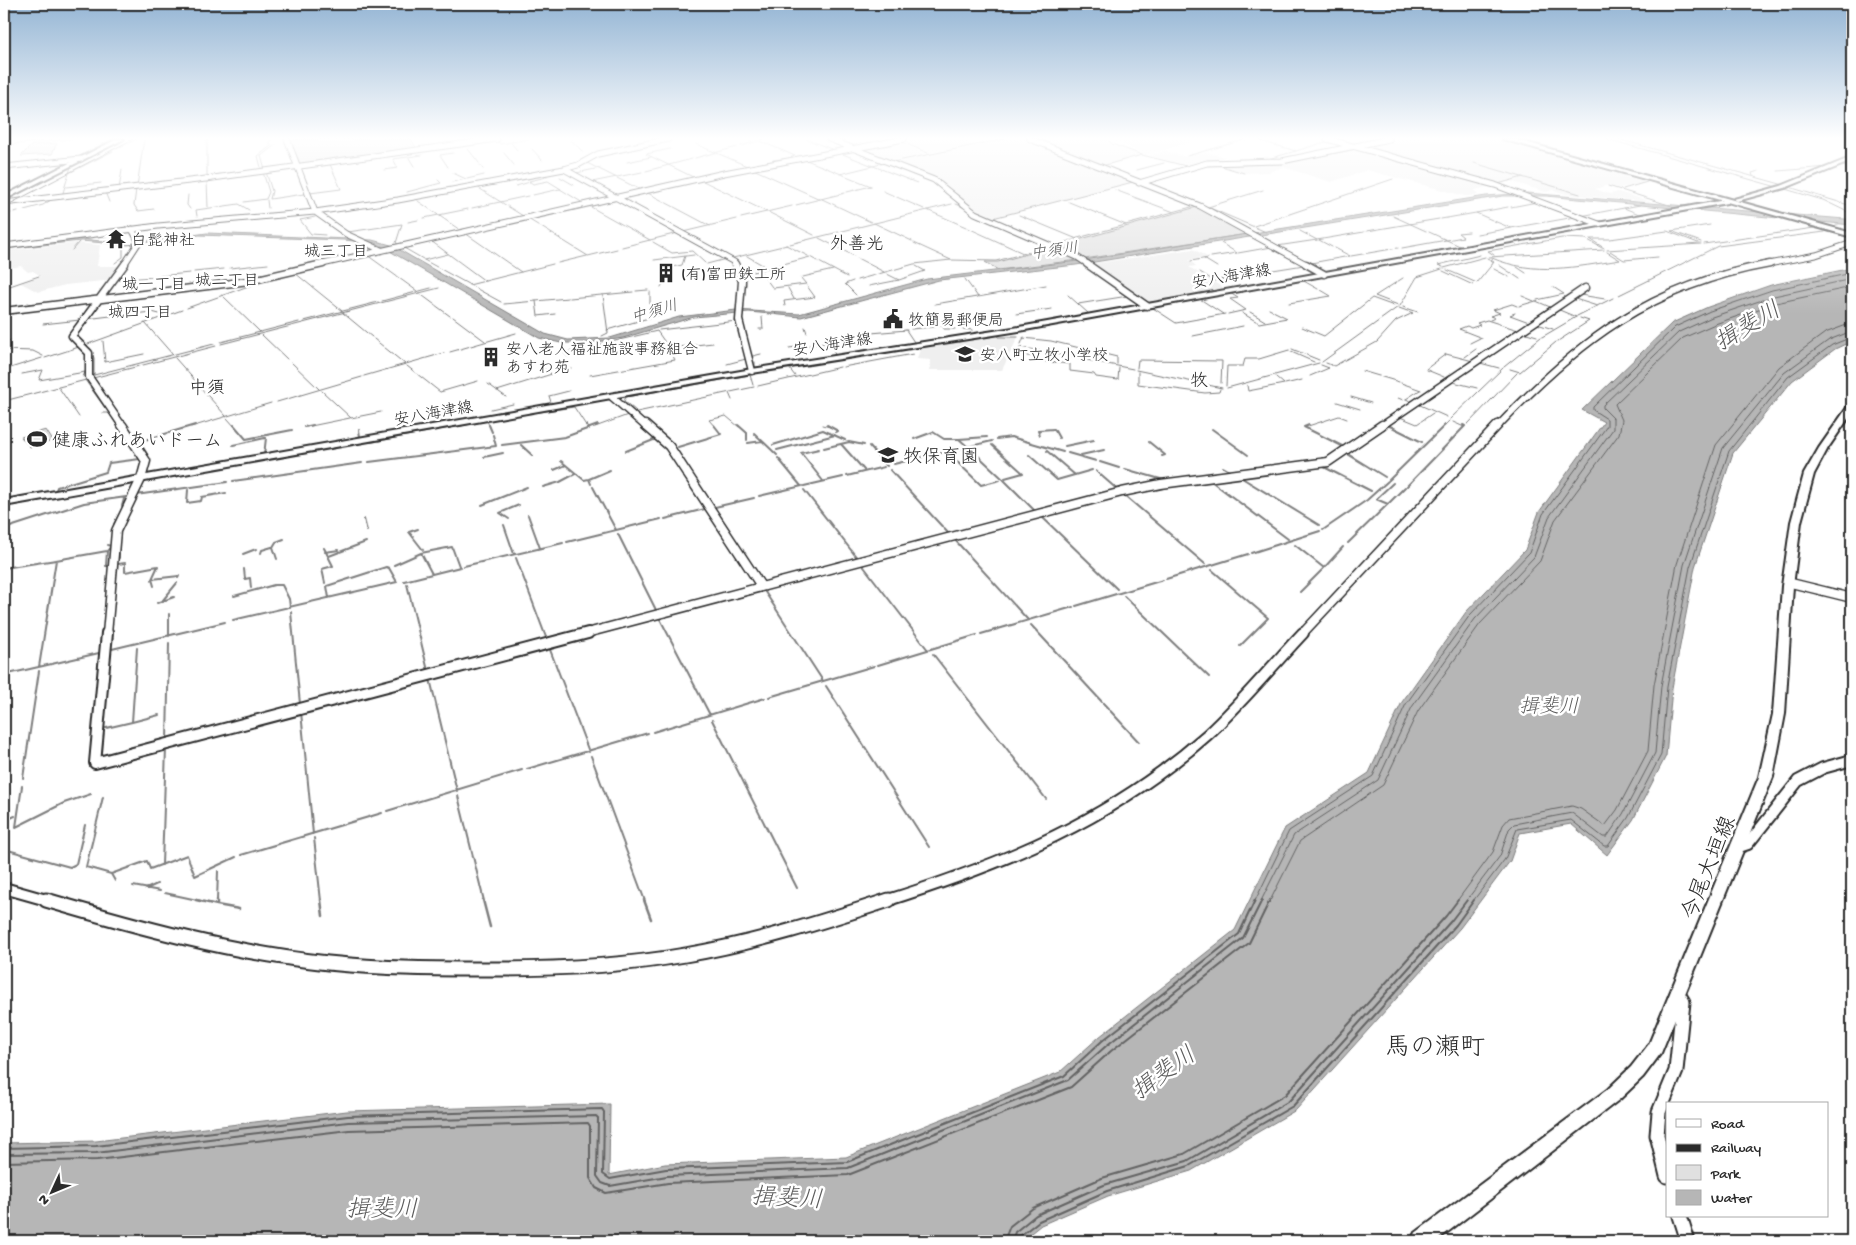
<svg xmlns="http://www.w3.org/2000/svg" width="1856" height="1245" font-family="'Gochi Hand','Klee One',sans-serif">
  <rect width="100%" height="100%" fill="#fff"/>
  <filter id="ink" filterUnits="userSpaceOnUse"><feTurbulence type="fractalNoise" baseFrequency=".02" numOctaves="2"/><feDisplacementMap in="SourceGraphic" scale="10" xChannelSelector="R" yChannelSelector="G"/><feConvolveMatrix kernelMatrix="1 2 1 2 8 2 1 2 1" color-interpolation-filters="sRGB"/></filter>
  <g filter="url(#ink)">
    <!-- built -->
    <path fill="#efefef" d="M910,139h50l12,6 -44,8 -26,-12z
      M1008,139h19l106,43 -141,36 -12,-5 -41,-33 -48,-18z
      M1035,139h71l6,5 29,11 -40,11z
      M1111,139h71l9,3 -46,13z
      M1391,139h102l153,43 -27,6 -11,-3 -13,4 15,5 8,-2 34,10 -86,-8 -13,-4 -7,2 -36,-11 -35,9 3,5 -13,1 -98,-26 -36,12 -48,-15 -14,5 -24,1 -29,-9 102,-8z
      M898,141l28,13 -37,7 -30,-11z
      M1165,151l22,6 18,-5 20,5 -31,9 -31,-6 -14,-5z
      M77,243l23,2 -3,21h24l-8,11 -10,4 -38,4 -27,7 -17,-9 20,-7 -8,-5 -5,1 -7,-6 -17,3v-18z
      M1193,249l14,8 -18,3 7,6 -7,1 36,22 -77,14 -57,-39z
      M997,335l1,2h20l-16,33h-72l1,-10 -14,-1 3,-10 4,-4z"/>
    <!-- green -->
    <path fill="#e0e0e0" stroke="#868686" d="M299,139h112l6,10 -114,15h-4l-9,-23z
      M57,143l-5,11 -31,2 11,-11z
      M1197,207l50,27 -169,26 -80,10 -13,-8h13z
      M46,430l7,11 -23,6 -9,-10z"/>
    <!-- water -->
    <path fill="#b6b6b6" stroke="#7e7e7e" d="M1527,193l318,26 7,1v5l-306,-29h-43l-427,69 -137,15 -138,37 -52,-5 -55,5 -71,21 -33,5h-29l-22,-5 -163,-95 -33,-3 -144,-5 -71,10 -47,-4 -77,8 79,-10 44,5 80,-11 165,7 19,5 154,89 23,6 42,-2 69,-21 57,-7 63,4 128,-35 151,-18 408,-65z
      M1852,268v73l-17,8 -43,32 -59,72 -38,114 -23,121 -6,68 -33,64 -26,35 -36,-31 -51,9 -10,28 -50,67 -164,182 -105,61 -83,25 -67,29 -20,16h-1017v-98l92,-2 251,-30 263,-7 -1,71 56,-11 181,-7 214,-85 39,-35 136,-107 50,-102 84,-55 33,-71 64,-90 59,-62 14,-38 65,-90 -22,-12 90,-87 36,-16 63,-22z"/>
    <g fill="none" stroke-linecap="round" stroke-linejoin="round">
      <!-- shore-far1 -->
      <path stroke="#636363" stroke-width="1" d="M1255,901l34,-70 84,-55 33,-72 64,-89 59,-62 14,-39 64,-88v-7l-14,-9v-3l82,-80 35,-16 62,-21 80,-17
        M1261,901l33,-66 84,-55 34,-73 63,-88 59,-62 15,-40 64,-88v-11l-10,-10v-3l76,-73 33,-15 62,-21 78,-17
        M1270,901l30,-60 83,-56 35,-74 62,-87 60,-63 15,-41 64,-86 3,-14 -7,-16 68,-66 32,-14 61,-21 76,-16
        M1457,901l36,-49 10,-27 6,-7 63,-12 9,3 24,17 12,-16 31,-59 6,-66 23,-121 39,-119 63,-78 46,-34 27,-10
        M1466,901l34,-45 9,-27 5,-5 58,-11 31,24h4l16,-23 32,-61 6,-67 23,-121 39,-117 61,-75 45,-33 23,-9
        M1473,901l32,-42 12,-30 54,-9 33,26h4l20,-28 33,-63 6,-68 23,-120 39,-116 59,-74 44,-32 20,-8"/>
      <!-- shore -->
      <path stroke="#636363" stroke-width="2" d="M4,1148l92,-2 252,-30 254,-7 2,3 -1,62 7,5 56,-10 181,-7 217,-86 38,-35 137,-107 16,-34
        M4,1154l92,-1 252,-31 248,-6 2,2 -1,58 5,7 8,3 57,-10 181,-8 220,-88 38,-34 137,-108 19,-38
        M4,1162l93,-2 252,-30 239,-7 2,3v52l6,10 10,5 62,-10 180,-8 223,-88 40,-36 138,-108 21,-43
        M1004,1241l6,-15 23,-18 69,-30 82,-24 101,-59 161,-179 12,-16
        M1012,1241l3,-9 21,-17 68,-30 83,-24 102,-60 162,-180 16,-21
        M1018,1241l2,-5 19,-15 68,-30 82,-25 104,-60 163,-181 18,-25"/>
      <!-- stream-far2 -->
      <path stroke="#7e7e7e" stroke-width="1" d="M207,139v39
        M270,139v6
        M444,139l4,5
        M746,139l7,3
        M806,139l28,11
        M1254,139l42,12 -28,8
        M1607,139l170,48
        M1618,139l166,46
        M571,140l11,11
        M497,141l3,3 29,-5
        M760,141l35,15
        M902,142l28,12
        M511,143l6,7
        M696,144l51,22
        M4,145l66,-6
        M741,146l24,-7
        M1364,147l22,-5
        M116,149l21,-10
        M468,149l11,14
        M532,149l10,11
        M670,149l-24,5 49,24
        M1296,151l33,-10
        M504,153l10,12
        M840,153l77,30
        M1142,155l48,12
        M1187,156l60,-17
        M78,157l35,-18
        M409,158l5,8
        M695,158l42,-11
        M1310,158l47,-9
        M804,159l67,27
        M773,160l26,-3
        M627,162l24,-5
        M892,162l113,-23
        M587,163l54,27
        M1474,163l106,31
        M480,165l3,4
        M1218,165l26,8
        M750,166l21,-5
        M1102,166l40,-11 -30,-11 -5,-5
        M448,167l-8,-12 13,-2
        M1836,167l16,-1
        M753,169l67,30
        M265,170l-4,-14 14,-11
        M384,170l14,-2 -5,-9 29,-4
        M1137,170l27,-7
        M262,171l-4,-15 14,-11
        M646,171l46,-12
        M1778,171l50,-4
        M266,172l6,19 -2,8 34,-5
        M69,173l2,-6
        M576,173l24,-5
        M840,174l45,-11
        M1753,176l-1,-3 7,-2
        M547,177l-18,4 4,3 15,-3 13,8
        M560,177l14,8
        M467,179l17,-4
        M701,180l66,32
        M207,181l1,26
        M452,182l14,-3 -13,-6
        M592,182l50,-10
        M1498,184l25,-7
        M516,186l14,-4
        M1608,186l64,20
        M66,187l35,-4
        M137,187l7,-48
        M477,187l46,29
        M1789,187l63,19
        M119,189l3,-19
        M136,189l-2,16 4,6 16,-2
        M560,189l23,14
        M1623,189l24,-7
        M1785,189l38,11 29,14
        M1115,190l59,22
        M883,191l41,18
        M105,192l4,10
        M407,192l34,-9 -3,-3
        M646,192l64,34
        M847,192l24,-6
        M310,193l31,-4 -12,-27
        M188,195l-1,10 3,4
        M533,195l27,-6
        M62,196l7,-23 44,-22
        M822,199l49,23
        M267,200l1,8
        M418,201l42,29 28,-6
        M244,202l22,-3 3,-7 -6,-20
        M1069,202l57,23
        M956,204l9,4
        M796,205l49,-12
        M1203,205l63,27
        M1640,205l-16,3 20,8
        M589,206l61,34
        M1208,207l55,-17
        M1511,207l26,-5
        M472,208l56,-12
        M24,210l19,-5 8,-5
        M927,210l39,17
        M1614,210l10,-2
        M14,212l4,-1
        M768,212l46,23
        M4,215l7,-2
        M1019,215l58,24
        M197,216l-1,-6 43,-6 10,6
        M1393,216l33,15
        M1581,216l31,-6
        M315,217l-15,3 11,14 14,1
        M424,218l44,-9
        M741,218l51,-12
        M993,218l140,-36
        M1151,218l44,-12
        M528,219l60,37 29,-7
        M1441,219l35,-6
        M1492,220l-16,-7 32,-6
        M1494,221l17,7
        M408,222l10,-2
        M495,222l52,-11
        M1547,222l28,-5
        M874,223l38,18
        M1836,225h2
        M1254,226l139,-47
        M968,228l55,25
        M1850,229h2
        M1103,231l45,-12
        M1367,231l72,-12
        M348,232l54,-8 -6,19 2,1
        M683,232l54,-13
        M1429,232l33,15
        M465,233l56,39
        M1477,234l68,-12
        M819,238l35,18
        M1074,239l26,-7
        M1590,239l14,9
        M1591,239h19l57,-8 31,12
        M1317,240l47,-8
        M1319,240l13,7
        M431,241l54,40
        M653,242l19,11 20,-2 13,12
        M1701,242l-30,-11 39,-6
        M914,243l37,17
        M790,244l162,-40
        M1704,244l110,-16
        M786,245l22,11
        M1053,246l19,-6
        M1277,246l40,-6 -17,-9
        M622,247l56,-14
        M404,248l19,11
        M1402,248l61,-11 -5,-4 11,-1
        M72,250l7,-8
        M1607,250l94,-6
        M1610,251l14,9 34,-3
        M1238,253l34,-6
        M367,255l50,36
        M1494,255l-6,-4 74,-13 24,1 16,9
        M747,256l19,11
        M1351,256l47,-8
        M1211,257l26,-4 -16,-10
        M1489,257l115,-7
        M857,258l27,14
        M1492,258c42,18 85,9 128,2l-13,-8
        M1204,259l13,8
        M424,260l77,42
        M424,260l24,-6
        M654,260l40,-5
        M1191,261l17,-3
        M819,262l28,15
        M115,263l8,-6v-10
        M558,263l29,-7
        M1311,263l39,-7 -15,-8
        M707,264l19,-5
        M1499,265l21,14
        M672,267l10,-2 3,-9
        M1443,267l-5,-2 42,-10
        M1517,267l9,6
        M230,268l38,-4
        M1444,268l41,-11
        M1494,269l15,8
        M1447,270l30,13 17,-21 -7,-4
        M760,271l12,16
        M1443,271l30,14
        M194,272l30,-3
        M1200,272l14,9 24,-5
        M295,273l47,38
        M744,273l-11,-15 54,-13
        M1242,275l62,-10
        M159,276l31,-3
        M803,277l30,-7
        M965,279l13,18 68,-12
        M116,280l37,-3
        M857,280l57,-16 37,-4 45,1 52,-14
        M899,280l26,-9 -9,-5
        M1302,280l16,9
        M853,281l-8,3 11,11
        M469,285l84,-21
        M746,285l-1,-11 65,-17 7,4
        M869,286l30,-6 -12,-6
        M661,287l2,-4 10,-1 -1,-15
        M4,288l35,-12
        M773,288l33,-4 -6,-7
        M788,288l6,11
        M636,291l12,-1
        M419,293l31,23
        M222,295l38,37
        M1068,295l10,9
        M1619,295l99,-49 107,-14
        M1522,296l12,5
        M570,298l63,-6
        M1200,299l23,15
        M1537,300l27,-6 -11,-7
        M382,301l49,-13
        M536,301l2,15 17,-2
        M28,303l7,2
        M1147,303l78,-13
        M1289,303l42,-7 -10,-6
        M504,304l64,-6
        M935,304l42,-7
        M1398,305l-23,-9 28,-18
        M785,306l-1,-5 31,-4 -8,-11
        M1400,306l17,-29 25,-8
        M1519,306l17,-5 14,6
        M1597,306l-22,-7 5,-4 25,4
        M1403,307l15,5
        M187,308l70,-25
        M1153,308l23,15 49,-9
        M1557,309l19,8
        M1250,312l15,9
        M343,313l29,24
        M1242,313l17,10 28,-5 -18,-9
        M1515,313l-5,2 19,7
        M133,314l19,-2 11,3
        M1016,314l36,-5
        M1089,314l-11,-10 50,-8
        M1228,314l18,-4 -16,-11 8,-1 -8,-5
        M1540,314l10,-7
        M1577,316l36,-18
        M453,317l32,24
        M86,319l41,-5
        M1490,320l5,-2 -5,-2 10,-3 -7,-3 19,-6 5,2
        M304,321l74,-19
        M145,323l28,32
        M43,324l37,-4
        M1537,324l16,5
        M805,327l2,6
        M1302,327l22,9 48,-38 22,8
        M1520,328l19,-13
        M759,329h4l-1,-12
        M911,329l32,-3 1,3h11
        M962,329l11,1
        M607,330l52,-15 -9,-7v-16
        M659,330l78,-9
        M906,330l8,12
        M1523,332l14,4
        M262,335l25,24
        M998,335l1,2h19
        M602,336l6,-3 -5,-38
        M1193,336l50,-10
        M1542,337l34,-20
        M1023,338l28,3 66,16v7
        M1482,338l-23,-9 8,-3 4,2 9,-3 -3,-2 10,-3 31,10
        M374,339l31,25
        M103,341l2,21 39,-8
        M836,341l12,-2 -1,-4 60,-5
        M1558,341l31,-20 -9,-3
        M221,342l78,-20
        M1470,343l10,-5
        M88,344l94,-34
        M221,344l218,-56
        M1021,344l3,-7
        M4,345l6,-5
        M1020,347l113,22
        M90,348l4,10v17l120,-31
        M789,348l42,-6 4,13
        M1020,348l-3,7 22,2 -1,4 32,3v7l24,3 2,3 22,3 1,-12
        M1292,349l27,11
        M4,350l29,1 10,5
        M1289,351l25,11
        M450,352l66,-19
        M753,356l8,-2
        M568,357l-4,-4 93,-22 12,17
        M1465,357l11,-8
        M45,358l34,-11
        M175,358l23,26
        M291,362l28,27
        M755,362v5
        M1322,362l76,-55
        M1326,363l8,3 43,-24 19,-21 17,-8 -14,-5
        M727,364l19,-5
        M407,366l33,26 38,-11
        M539,366l13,8
        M843,367l70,-13
        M1504,367l37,-30
        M789,368l6,8
        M1137,368l1,-8 84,1 -1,22
        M1426,369l20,-15 27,7
        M1510,369l10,3 36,-30
        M4,370l38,-12
        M1136,370l86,18
        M1427,370l17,7
        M1362,371l37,11
        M1138,372v12l67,9 14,-1 1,-3
        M22,374l21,-4 -4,10 46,-8 -2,5
        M590,375l85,-15 -6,-12 44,-5
        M364,376l80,-23
        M1310,376l19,-8 -8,-3
        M93,378l123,-32
        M95,379l18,27
        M85,380l20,28
        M1453,382l24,6
        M1401,383l20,7
        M488,384l18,13
        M1285,384l17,-4
        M1247,385l1,6 36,-7 -8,-7
        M758,386l82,-19
        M1226,386l1,-20h16l2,-7h14l30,-9
        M200,387l26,29
        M59,388l20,29
        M1227,388l92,-25
        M322,391l29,27 30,-6
        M497,391l74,-23
        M729,393l3,7
        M1351,397l20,6
        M1398,398l5,2
        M1406,399l6,3
        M1406,399l14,-9
        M4,401l82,-21
        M277,402l85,-25
        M1337,402l23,7
        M552,405l-3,-9 20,-5
        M1419,405l61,-42 19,5
        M1420,405l27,12
        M491,409l22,-5
        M636,411l-12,-10 2,-4 124,-22 3,10
        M637,412l117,-25
        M103,413h6l9,14
        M1406,413l11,-7
        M118,414l6,8
        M506,417l68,-10 13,20
        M1400,417l17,7 16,-11
        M227,418l8,9
        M1450,419l53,-51
        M1453,422l11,5
        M1468,424l49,-51
        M822,425l8,2
        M1387,425l3,2
        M191,427l80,-24
        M306,427l44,-9
        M456,427l31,-6 3,6
        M595,427l33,-12
        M715,427l-6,-7 17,-4 13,11
        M1305,427l34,-11 8,3
        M1443,427l6,-6"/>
      <!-- stream-far1 -->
      <path stroke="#7e7e7e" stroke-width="2" d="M117,425l3,4
        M234,425l12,14 46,-9
        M489,425l3,7
        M586,425l3,4
        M738,425l9,8v7
        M827,425l11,6 -2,1
        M1309,425l-5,2 40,20
        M1388,425l34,17
        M304,427l9,-2
        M1212,429l36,26
        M4,433l2,3
        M754,433l23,22
        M493,435l3,11
        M1040,435l-2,-5 16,-1 5,9
        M134,436l4,6 57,-17
        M357,439l3,-2 -1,-7
        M914,439l19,-7 11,7h15l8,7
        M959,439l28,-2
        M997,439l14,-2 52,15
        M371,442l92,-17
        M1149,442l16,13 -3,1
        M140,443l7,11
        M748,443l14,-2
        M841,444l23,26
        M233,445l32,-7
        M502,445l63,-8 33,-12
        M521,445l12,11
        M773,445l50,-15 22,10
        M992,445l31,28 -18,5
        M869,446l18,20
        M1065,446l29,-6
        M678,447l43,-13 -7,-9
        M824,448l25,-6 15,3
        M819,449l-18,4 22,28
        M777,450l58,-15
        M972,450l31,29
        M626,451l30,-12
        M1047,451l28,24
        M1068,453l28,8
        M1346,453l39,24
        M264,455l2,-17
        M950,455l31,30 19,-5
        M1029,455l28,25 35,-10
        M1081,455l23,-5
        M929,456l63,-15
        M484,457l19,-4
        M778,458l23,28
        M561,461l23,19 5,-1
        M369,462l127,-16
        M1100,462l19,6
        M894,464l32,-8
        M1322,466l49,25
        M1223,467l9,5
        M1125,469l39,11
        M554,470l12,-5
        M890,470l59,64
        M1096,471l23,20
        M847,476l37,-9
        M1242,478l77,47
        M1004,480l32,32
        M1389,480l56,-55
        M233,481l129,-18
        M1211,481l77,58
        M591,484l-2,-5 21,-9
        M1180,485l27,-3
        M804,486l39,-9
        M1407,486l58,-60 -2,-1
        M543,487l17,-5 15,-8
        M593,487l23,43
        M188,490l-1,13 14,-2 1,-4 24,-4
        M804,490l54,69
        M55,492l2,-5 49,-15 3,-9 31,-4 2,5
        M1123,494l82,70
        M136,495l91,-13
        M759,496l43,-10
        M1376,499l17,-16
        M1389,503l16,-16
        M482,505l45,-18
        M715,507l39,-9
        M528,515l12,33
        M1040,515l77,74
        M364,519l3,12
        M509,519l-9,-6 19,-8
        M665,519l40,-10
        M114,524l10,-18h-2l2,-7
        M504,525l10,29
        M4,529l80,-26 42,-6
        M418,529l-9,3 14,18
        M1323,530l44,-30 21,-19
        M618,534l39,78
        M954,539l74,81
        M567,542l94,-23
        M1348,543l40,-39 -12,-5
        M107,545l4,1 -4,5 -1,15h2
        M119,545v13
        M1295,545l29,23 19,-21
        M324,548l9,18 -11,3 3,14
        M325,552l14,-2
        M261,553l1,-3 10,-3
        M421,553l31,-6 7,19
        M1251,553l69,-22
        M243,554l13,-5
        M329,556l37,-14
        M516,558l31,82
        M277,559l-4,-12 3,-5 8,-3
        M861,563l67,87
        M118,564l7,-1v9l33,-6 -6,13 27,-3 -1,2
        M394,565l27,-12 11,21
        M464,566l99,-23
        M4,568l52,-8
        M244,569l1,10 5,-1 1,10
        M1212,570l56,48 -28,28
        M152,579l2,7
        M1166,579l82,-25
        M404,581l56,-14
        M407,584l21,87
        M763,589l60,92
        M1300,592l24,-24
        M234,596l40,-11h8l7,14 1,8
        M1124,596l85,81
        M329,598l-2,-12 59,-19
        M163,600l14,-17
        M157,603l17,-6
        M1076,606l87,-26
        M291,612l9,92
        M169,614v22
        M659,617l51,98
        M233,620l164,-38 -8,-14 -3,-1
        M1031,625l108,117
        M981,634l92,-27
        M549,647l40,105
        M137,648l-5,74 27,-7
        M112,649l113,-27
        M933,654l113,145
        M878,665l99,-30
        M39,667l17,-107 51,-9
        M4,675l95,-22
        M430,679l27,112
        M826,686l103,161
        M769,697l105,-31
        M301,712l12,122
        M712,720l85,168
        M102,729l30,-7
        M653,732l112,-34
        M167,741l2,-98
        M591,756l54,145
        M527,769l121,-36
        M23,778l16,-107
        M22,786l-6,41 48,-24 27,-9
        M458,796l26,105
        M103,797l-17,70 25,7 36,-13 3,8 37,-14 8,21 41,-19
        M387,811l135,-41
        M4,821l11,-5
        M314,838l7,63
        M4,849l66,18 6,-3 9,-39
        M241,855l141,-42
        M162,865l4,-117
        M111,874l4,7
        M133,886l27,5
        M146,889l11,-5
        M165,893l37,8
        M217,901l1,-30"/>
      <!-- stream -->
      <path stroke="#7e7e7e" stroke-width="2.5" d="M196,900l21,5v-5
        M321,900l2,16
        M483,900l7,27
        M644,900l7,19
        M217,905l22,4"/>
      <defs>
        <path id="minor-far4" d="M287,139l28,73 31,22 35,16
          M829,139l105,41 41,33 102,44 12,8
          M1030,139l170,67 108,59
          M1327,139l168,46 104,39
          M4,167l77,-8
          M564,169l170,93 2,3
          M1139,183l68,-20 75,-2 107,-22
          M4,203l202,-24 291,-40
          M4,246l154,-20 157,-14 83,-12 166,-31 14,-4 20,-11 70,-15
          M124,265l15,-23 -7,-13
          M318,265l406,-92 180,-34
          M1763,265l53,-10 36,-12"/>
        <path id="minor-far3" d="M735,264l7,17 -3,39 13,51
          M1087,264l60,42
          M1306,264l18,10
          M4,311l245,-30 74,-17
          M612,397l34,30
          M123,427l-34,-50v-24l-17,-17 53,-72
          M1380,427l205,-139
          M1497,427c81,-86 154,-142 273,-163"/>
        <path id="minor-far2" d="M645,425l24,21 92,140
          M1787,582l65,16
          M107,634l9,-103 25,-52 5,-18 -24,-36
          M583,634l539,-142 39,-8 167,-22 54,-37
          M1302,634l196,-209"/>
        <path id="minor-far1" d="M107,633l-12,130 493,-130
          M1739,847l9,-3 50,-63 25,-13 29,-8
          M4,888l46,13
          M885,901c121,-38 225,-80 322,-166 34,-31 64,-68 96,-102"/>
        <path id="minor" d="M46,900c92,27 186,53 282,63 55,6 112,6 168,6 63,0 127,-3 189,-14 70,-12 137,-33 204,-55
          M1667,1176l-10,-41 2,-23 17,-41 7,-69 -5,-8
          M1680,1216l8,25"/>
        <path id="major" d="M117,139h7l-120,61v-4z
          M1852,157v4l-67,27 -48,13 -3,-2 47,-13z
          M1725,200l3,2 -1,1 -702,127 -273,43 -748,133v-6l748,-131 273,-43z
          M1852,404v9l-24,35 -14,26 -13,48 -8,64 -8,128 -12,63 -112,276 -18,24 -23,22 -184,142h-24l2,-7 194,-145 23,-22 18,-23 110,-267 14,-63 9,-128 9,-64 13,-48 15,-26 30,-43z"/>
        <path id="highway" d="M1502,139h12l338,94v4z"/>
      </defs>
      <!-- minor-far4 casing -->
      <use href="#minor-far4" stroke="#2b2b2b" stroke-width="7"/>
      <!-- minor-far3 casing -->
      <use href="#minor-far3" stroke="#2b2b2b" stroke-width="9"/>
      <!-- minor-far2 casing -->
      <use href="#minor-far2" stroke="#2b2b2b" stroke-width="11"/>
      <!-- minor-far1 casing -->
      <use href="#minor-far1" stroke="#2b2b2b" stroke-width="14"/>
      <!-- minor casing -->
      <use href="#minor" stroke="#2b2b2b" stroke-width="17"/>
      <!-- major casing -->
      <use href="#major" stroke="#2b2b2b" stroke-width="4"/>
      <!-- highway casing -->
      <use href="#highway" stroke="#2b2b2b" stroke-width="4"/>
      <!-- minor-far4 -->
      <use href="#minor-far4" stroke="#fff" stroke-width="5"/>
      <!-- minor-far3 -->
      <use href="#minor-far3" stroke="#fff" stroke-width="6"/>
      <!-- minor-far2 -->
      <use href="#minor-far2" stroke="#fff" stroke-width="8"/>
      <!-- minor-far1 -->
      <use href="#minor-far1" stroke="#fff" stroke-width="10"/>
      <!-- minor -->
      <use href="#minor" stroke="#fff" stroke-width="13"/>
      <!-- major -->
      <use href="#major" fill="#fff" fill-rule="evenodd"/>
      <!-- highway -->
      <use href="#highway" fill="#fff" fill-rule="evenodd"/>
      <!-- rail -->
      <path stroke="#2b2b2b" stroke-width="1" d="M4,207l129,-68"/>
    </g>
  </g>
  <!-- sky -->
  <linearGradient id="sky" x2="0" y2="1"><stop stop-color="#94b5d4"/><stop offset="0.44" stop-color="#fff"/><stop offset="1" stop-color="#fff" stop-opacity="0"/></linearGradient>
  <rect width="1856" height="314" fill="url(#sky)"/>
  <!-- icons -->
  <defs>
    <symbol id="temple-bare" viewBox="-9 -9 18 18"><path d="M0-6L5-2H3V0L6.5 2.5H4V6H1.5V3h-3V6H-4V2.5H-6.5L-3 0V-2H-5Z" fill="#2b2b2b" stroke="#fff" stroke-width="2.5" paint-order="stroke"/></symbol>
    <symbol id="building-bare" viewBox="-9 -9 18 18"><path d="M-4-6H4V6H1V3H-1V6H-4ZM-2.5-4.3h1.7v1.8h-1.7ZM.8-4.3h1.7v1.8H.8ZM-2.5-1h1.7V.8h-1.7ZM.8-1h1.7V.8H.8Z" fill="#2b2b2b" stroke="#fff" stroke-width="2.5" paint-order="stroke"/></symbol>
    <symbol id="civic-bare" viewBox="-9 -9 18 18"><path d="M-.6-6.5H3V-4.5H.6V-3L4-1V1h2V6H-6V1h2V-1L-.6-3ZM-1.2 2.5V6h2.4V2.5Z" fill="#2b2b2b" stroke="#fff" stroke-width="2.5" paint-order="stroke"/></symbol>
    <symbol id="school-bare" viewBox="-9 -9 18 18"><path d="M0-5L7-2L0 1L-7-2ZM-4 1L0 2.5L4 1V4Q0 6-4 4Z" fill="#2b2b2b" stroke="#fff" stroke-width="2.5" paint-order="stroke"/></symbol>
    <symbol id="stadium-bare" viewBox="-9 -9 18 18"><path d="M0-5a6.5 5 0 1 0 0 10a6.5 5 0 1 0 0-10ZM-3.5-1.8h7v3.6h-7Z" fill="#2b2b2b" stroke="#fff" stroke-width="2.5" paint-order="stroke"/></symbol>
  </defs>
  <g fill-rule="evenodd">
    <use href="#temple-bare" x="102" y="225" width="28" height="28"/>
    <use href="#building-bare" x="652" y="259" width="28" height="28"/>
    <use href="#civic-bare" x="879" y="305" width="28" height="28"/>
    <use href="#school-bare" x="951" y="340" width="28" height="28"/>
    <use href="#building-bare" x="477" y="343" width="28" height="28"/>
    <use href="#stadium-bare" x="23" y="425" width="28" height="28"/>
    <use href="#school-bare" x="874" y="441" width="28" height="28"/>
  </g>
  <g text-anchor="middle" stroke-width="5" stroke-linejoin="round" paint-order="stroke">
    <!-- far-poi labels -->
    <g font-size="16" fill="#2b2b2b" stroke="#fff" text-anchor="start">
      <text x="131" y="245">白髭神社</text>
      <text x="681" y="279">(有)富田鉄工所</text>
      <text x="908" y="325">牧簡易郵便局</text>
      <text x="506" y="354">安八老人福祉施設事務組合<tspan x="506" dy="18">あすわ苑</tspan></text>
      <text x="980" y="360">安八町立牧小学校</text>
    </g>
    <!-- far-water labels -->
    <g font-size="16" font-style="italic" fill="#5c5c5c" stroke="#fff">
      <text transform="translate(1054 249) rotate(-7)" y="6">中須川</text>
      <text transform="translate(654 310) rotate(-16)" y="6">中須川</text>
    </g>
    <!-- far-neighbourhood labels -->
    <g font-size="16" fill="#2b2b2b" stroke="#fff">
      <text x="336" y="256">城三丁目</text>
      <text x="227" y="285">城二丁目</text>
      <text x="154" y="289">城一丁目</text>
      <text x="140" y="317">城四丁目</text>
    </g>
    <!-- far-street labels -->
    <g font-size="16" fill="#2b2b2b" stroke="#fff">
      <text transform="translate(1231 275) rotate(-10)" y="6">安八海津線</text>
      <text transform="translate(832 343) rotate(-9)" y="6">安八海津線</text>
      <text transform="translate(433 412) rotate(-10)" y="6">安八海津線</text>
    </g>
    <!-- far-quarter labels -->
    <g font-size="18" fill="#2b2b2b" stroke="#fff">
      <text x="857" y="249">外善光</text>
      <text x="1199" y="386">牧</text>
      <text x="207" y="393">中須</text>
    </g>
    <!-- poi labels -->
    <g font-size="19" fill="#2b2b2b" stroke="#fff" text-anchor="start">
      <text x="52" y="446">健康ふれあいドーム</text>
      <text x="903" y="462">牧保育園</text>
    </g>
    <!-- water labels -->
    <g font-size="20" font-style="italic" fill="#5c5c5c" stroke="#fff">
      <text x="1549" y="712">揖斐川</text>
    </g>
    <!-- near-street labels -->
    <g font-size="22" fill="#2b2b2b" stroke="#fff">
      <text transform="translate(1707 867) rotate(-68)" y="8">今尾大垣線</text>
    </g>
    <!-- near-water labels -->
    <g font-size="24" font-style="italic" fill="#5c5c5c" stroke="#fff">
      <text transform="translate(1747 325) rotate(-31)" y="8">揖斐川</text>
      <text transform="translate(1163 1072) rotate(-36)" y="8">揖斐川</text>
      <text transform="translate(787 1197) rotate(3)" y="8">揖斐川</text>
      <text x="382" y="1216">揖斐川</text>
    </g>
    <!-- near-quarter labels -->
    <g font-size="25" fill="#2b2b2b" stroke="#fff">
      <text x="1435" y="1054">馬の瀬町</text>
    </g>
  </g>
  <!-- margin -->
  <rect width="1856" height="1245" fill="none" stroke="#fff" stroke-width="20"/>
  <rect x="10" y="10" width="1836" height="1225" fill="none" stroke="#2b2b2b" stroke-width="2" filter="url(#ink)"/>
  <!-- legend -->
  <rect x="1666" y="1102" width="162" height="115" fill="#ffffff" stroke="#aaaaaa"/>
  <rect x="1676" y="1119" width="25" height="8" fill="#ffffff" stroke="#aaaaaa"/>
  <text x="1711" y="1128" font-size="15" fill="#2b2b2b">Road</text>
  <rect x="1676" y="1144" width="25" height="8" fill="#2b2b2b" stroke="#aaaaaa"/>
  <text x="1711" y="1152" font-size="15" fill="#2b2b2b">Railway</text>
  <rect x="1676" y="1165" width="25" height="15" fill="#e0e0e0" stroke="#aaaaaa"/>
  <text x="1711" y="1178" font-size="15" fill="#2b2b2b">Park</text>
  <rect x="1676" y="1190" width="25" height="15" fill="#b6b6b6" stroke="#aaaaaa"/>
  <text x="1711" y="1202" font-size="15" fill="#2b2b2b">Water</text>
  <!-- north arrow -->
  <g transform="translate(52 1192) rotate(226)" stroke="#ffffff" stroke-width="4" paint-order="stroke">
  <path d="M0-4L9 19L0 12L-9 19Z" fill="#2b2b2b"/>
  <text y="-8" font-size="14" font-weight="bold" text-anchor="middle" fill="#2b2b2b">N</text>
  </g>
</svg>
